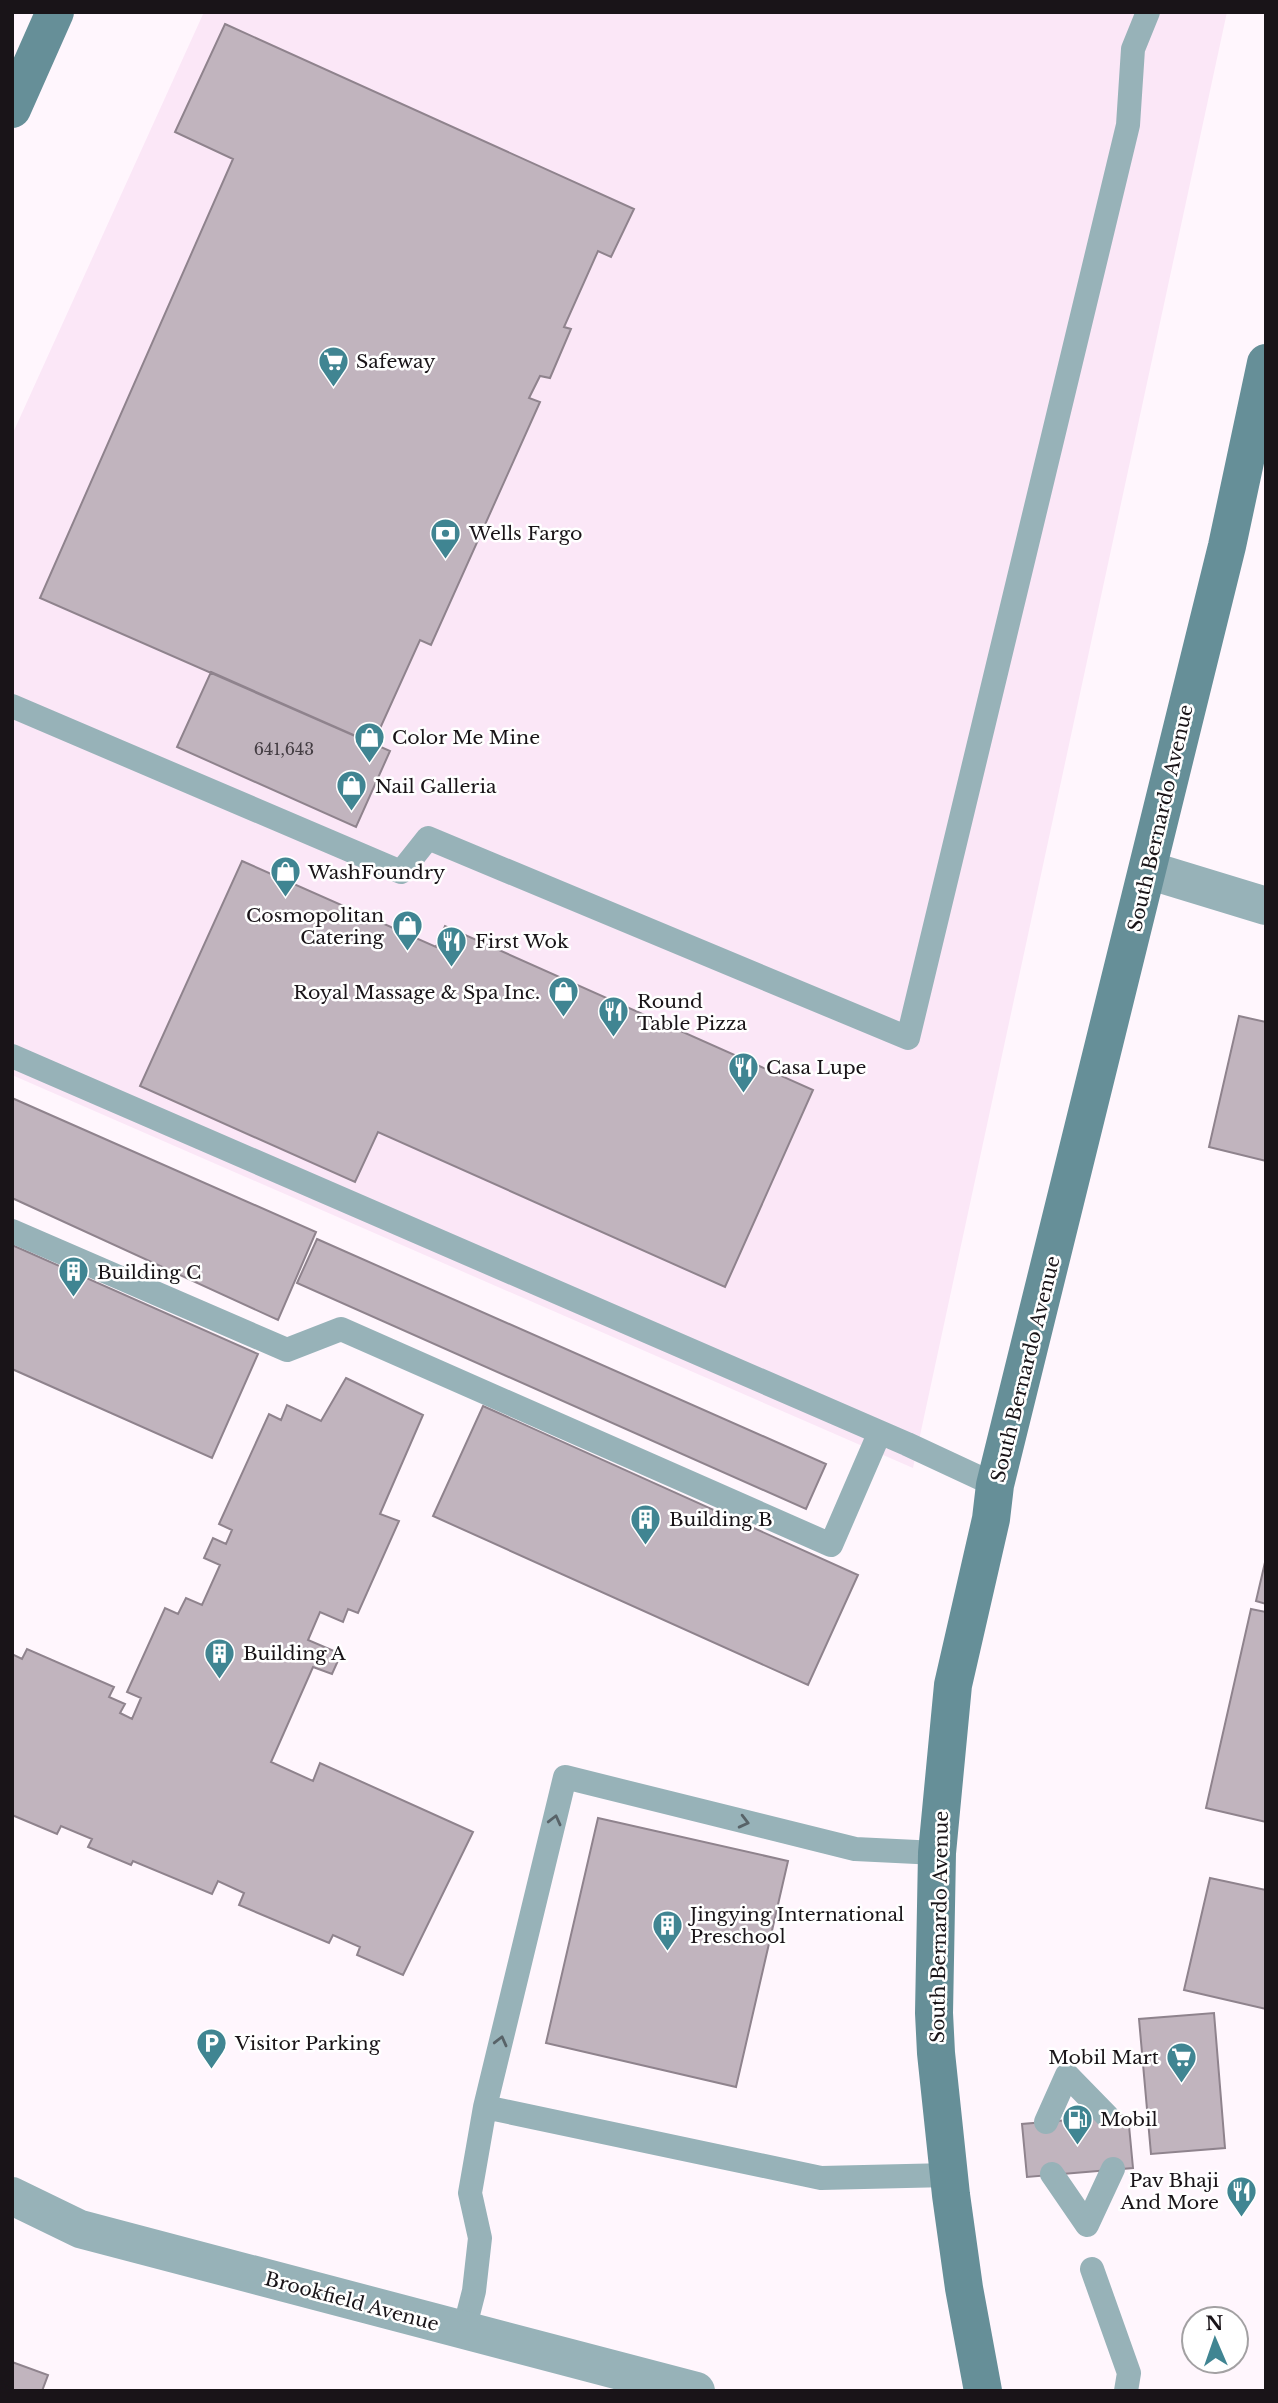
<svg xmlns="http://www.w3.org/2000/svg" width="1278" height="2403" font-family="'Libre Baskerville',serif">
  <rect width="100%" height="100%" fill="#fff6fd"/>
  <!-- built -->
  <path fill="#fbe7f7" d="M204,12h1023l-314,1456 -901,-393v-640z"/>
  <!-- building -->
  <path fill="#c1b4be" stroke="#8f838d" stroke-width="2" d="M225,24l409,185 -23,48 -13,-6 -34,76 7,2 -21,49 -10,-2 -11,22 11,4 -109,243 -11,-5 -47,104 -333,-146 193,-439 -58,-27z
    M211,672l179,79 -34,76 -179,-80z
    M242,861l194,86 9,-21 368,164 -88,197 -347,-155 -23,50 -215,-96z
    M1239,1016l27,6v139l-57,-14z
    M12,1098l304,134 -38,88 -266,-122z
    M317,1239l509,225 -20,45 -509,-226z
    M12,1245l246,109 -46,104 -200,-89z
    M346,1378l77,37 -43,99 19,7 -41,92 -10,-4 -5,13 -23,-10 -12,28 33,14 -9,20 -19,-7 -42,95 42,19 7,-18 153,69 -70,143 -46,-20 3,-8 -27,-12 -4,8 -90,-38 5,-12 -26,-12 -6,13 -79,-33 -2,4 -43,-18 4,-8 -31,-13 -4,8 -45,-19v-161l10,5 5,-10 87,38 -5,10 16,7 -5,9 12,6 9,-21 -14,-6 38,-84 13,6 8,-16 16,7 18,-40 -16,-7 9,-20 13,6 6,-14 -13,-6 50,-110 12,6 6,-15 34,16z
    M483,1406l375,169 -50,110 -375,-169z
    M1266,1558v46l-10,-3z
    M1251,1609l15,3v210l-60,-14z
    M598,1818l190,43 -52,226 -190,-44z
    M1210,1878l56,12v119l-82,-19z
    M1214,2013l11,135 -74,6 -12,-135z
    M1128,2115l5,53 -106,9 -5,-53z
    M12,2362l36,13 -6,16h-30z"/>
  <g fill="none" stroke-linecap="round" stroke-linejoin="round">
    <!-- lane -->
    <path stroke="#97b2b8" stroke-width="24" d="M12,706l389,166 27,-34 480,200 220,-913 5,-76 15,-37
      M12,1056l895,388 88,41
      M12,1231l275,119 54,-21 490,216 48,-111
      M485,2107l80,-330 290,72 82,4
      M1046,2122l21,-47 40,41
      M1052,2174l35,51 26,-56
      M1092,2269l37,104 -3,18
      M464,2330l10,-39 6,-53 -10,-45 15,-86 336,71 128,-3"/>
    <!-- street -->
    <path stroke="#97b2b8" stroke-width="38" d="M1148,870l118,36
      M12,2196l68,33 616,162"/>
    <!-- secondary -->
    <path stroke="#668f98" stroke-width="38" d="M12,109l43,-97
      M983,2391l-19,-103 -13,-93 -15,-142 -2,-40 3,-160 16,-168 38,-166 4,-34 232,-939 39,-183"/>
  </g>
  <!-- one-way arrows -->
  <defs><path id="oneway-chevron" d="M-2-3.5L2.5 0L-2 3.5" fill="none" stroke-width="1.6" stroke-linecap="round" stroke-linejoin="round" transform="scale(1.75)"/></defs>
  <g stroke="#586368">
    <use href="#oneway-chevron" transform="translate(555 1820) rotate(-76)"/>
    <use href="#oneway-chevron" transform="translate(744 1822) rotate(14)"/>
    <use href="#oneway-chevron" transform="translate(501 2041) rotate(-76)"/>
  </g>
  <!-- icons -->
  <defs>
    <symbol id="supermarket-pin" viewBox="-11 -11 22 30"><path d="M0 17L-7.5 6A9.5 9.5 0 1 1 7.5 6Z" fill="#408592" stroke="#fff"/><path d="M-6-5.5h2.5l.6 2H6L4.5 2H-2.5L-4.4-4H-6ZM-1.5 3.2a1.3 1.3 0 1 0 .1 0ZM3 3.2a1.3 1.3 0 1 0 .1 0Z" fill="#fff"/></symbol>
    <symbol id="bank-pin" viewBox="-11 -11 22 30"><path d="M0 17L-7.5 6A9.5 9.5 0 1 1 7.5 6Z" fill="#408592" stroke="#fff"/><path d="M-6-4H6V4H-6ZM0-2.3a2.3 2.3 0 1 0 0 4.6a2.3 2.3 0 1 0 0-4.6Z" fill="#fff"/></symbol>
    <symbol id="shop-pin" viewBox="-11 -11 22 30"><path d="M0 17L-7.5 6A9.5 9.5 0 1 1 7.5 6Z" fill="#408592" stroke="#fff"/><path d="M-5-2.5h2.3a2.7 3.5 0 0 1 5.4 0H5L5.5 6h-11ZM-1.5-2.5h3a1.5 2.3 0 0 0-3 0Z" fill="#fff"/></symbol>
    <symbol id="restaurant-pin" viewBox="-11 -11 22 30"><path d="M0 17L-7.5 6A9.5 9.5 0 1 1 7.5 6Z" fill="#408592" stroke="#fff"/><path d="M-5-6h1v4h1v-4h1v4h1v-4h1v5L-1.5 .5V6h-2V.5L-5-1ZM5-6V6H3V1.5H1.5Q1.5-4 5-6Z" fill="#fff"/></symbol>
    <symbol id="building-pin" viewBox="-11 -11 22 30"><path d="M0 17L-7.5 6A9.5 9.5 0 1 1 7.5 6Z" fill="#408592" stroke="#fff"/><path d="M-4-6H4V6H1V3H-1V6H-4ZM-2.5-4.3h1.7v1.8h-1.7ZM.8-4.3h1.7v1.8H.8ZM-2.5-1h1.7V.8h-1.7ZM.8-1h1.7V.8H.8Z" fill="#fff"/></symbol>
    <symbol id="parking-pin" viewBox="-11 -11 22 30"><path d="M0 17L-7.5 6A9.5 9.5 0 1 1 7.5 6Z" fill="#408592" stroke="#fff"/><path d="M-3.5-5.5H1a3.5 3.5 0 0 1 0 7H-1V5.5H-3.5ZM-1-3.4V-.6H.8a1.4 1.4 0 0 0 0-2.8Z" fill="#fff"/></symbol>
    <symbol id="fuel-pin" viewBox="-11 -11 22 30"><path d="M0 17L-7.5 6A9.5 9.5 0 1 1 7.5 6Z" fill="#408592" stroke="#fff"/><path d="M-5.5-6h7V0h2V4h1.3V-2.5L3-4.5l.8-.8L6-3V5H2.5V1h-1V6h-7ZM-4.2-4.7v3.2H.2V-4.7Z" fill="#fff"/></symbol>
  </defs>
  <g fill-rule="evenodd">
    <use href="#supermarket-pin" x="316" y="344" width="35" height="47"/>
    <use href="#bank-pin" x="428" y="516" width="35" height="47"/>
    <use href="#shop-pin" x="352" y="720" width="35" height="47"/>
    <use href="#shop-pin" x="334" y="768" width="35" height="47"/>
    <use href="#shop-pin" x="268" y="854" width="35" height="47"/>
    <use href="#shop-pin" x="390" y="908" width="35" height="47"/>
    <use href="#restaurant-pin" x="434" y="924" width="35" height="47"/>
    <use href="#shop-pin" x="546" y="974" width="35" height="47"/>
    <use href="#restaurant-pin" x="596" y="994" width="35" height="47"/>
    <use href="#restaurant-pin" x="726" y="1050" width="35" height="47"/>
    <use href="#building-pin" x="56" y="1254" width="35" height="47"/>
    <use href="#building-pin" x="628" y="1502" width="35" height="47"/>
    <use href="#building-pin" x="202" y="1636" width="35" height="47"/>
    <use href="#building-pin" x="650" y="1908" width="35" height="47"/>
    <use href="#parking-pin" x="194" y="2026" width="35" height="47"/>
    <use href="#supermarket-pin" x="1164" y="2040" width="35" height="47"/>
    <use href="#fuel-pin" x="1060" y="2102" width="35" height="47"/>
    <use href="#restaurant-pin" x="1224" y="2174" width="35" height="47"/>
  </g>
  <g text-anchor="middle" stroke-width="5" stroke-linejoin="round" paint-order="stroke">
    <!-- number labels -->
    <g font-size="16" fill="#433c42">
      <text x="284" y="755">641,643</text>
    </g>
    <!-- poi labels -->
    <g font-size="19" fill="#191418" stroke="#fff" text-anchor="start">
      <text x="356" y="368">Safeway</text>
      <text x="469" y="540">Wells Fargo</text>
      <text x="392" y="744">Color Me Mine</text>
      <text x="375" y="793">Nail Galleria</text>
      <text x="308" y="879">WashFoundry</text>
      <text x="384" y="922" text-anchor="end">Cosmopolitan<tspan x="384" dy="22">Catering</tspan></text>
      <text x="475" y="948">First Wok</text>
      <text x="540" y="999" text-anchor="end">Royal Massage &amp; Spa Inc.</text>
      <text x="637" y="1008">Round<tspan x="637" dy="22">Table Pizza</tspan></text>
      <text x="766" y="1074">Casa Lupe</text>
      <text x="97" y="1279">Building C</text>
      <text x="669" y="1526">Building B</text>
      <text x="243" y="1660">Building A</text>
      <text x="690" y="1921">Jingying International<tspan x="690" dy="22">Preschool</tspan></text>
      <text x="235" y="2050">Visitor Parking</text>
      <text x="1159" y="2064" text-anchor="end">Mobil Mart</text>
      <text x="1100" y="2126">Mobil</text>
      <text x="1219" y="2187" text-anchor="end">Pav Bhaji<tspan x="1219" dy="22">And More</tspan></text>
    </g>
    <!-- street labels -->
    <g font-size="19" fill="#191418" stroke="#fff">
      <text transform="translate(1160 818) rotate(-77)" y="7">South Bernardo Avenue</text>
      <text transform="translate(1025 1369) rotate(-76)" y="7">South Bernardo Avenue</text>
      <text transform="translate(939 1927) rotate(-89)" y="7">South Bernardo Avenue</text>
      <text transform="translate(352 2301) rotate(15)" y="7">Brookfield Avenue</text>
    </g>
  </g>
  <!-- border -->
  <rect width="1278" height="2403" fill="none" stroke="#191418" stroke-width="28"/>
  <!-- north arrow -->
  <g transform="translate(1215 2340) rotate(358)"><circle r="33" fill="#ffffff" stroke="#a3a1a3" stroke-width="2"/>
  <path d="M0-5L12 26L0 18L-12 26Z" fill="#408592"/>
  <text y="-10" font-size="19" font-weight="bold" text-anchor="middle" fill="#191418">N</text>
  </g>
</svg>
